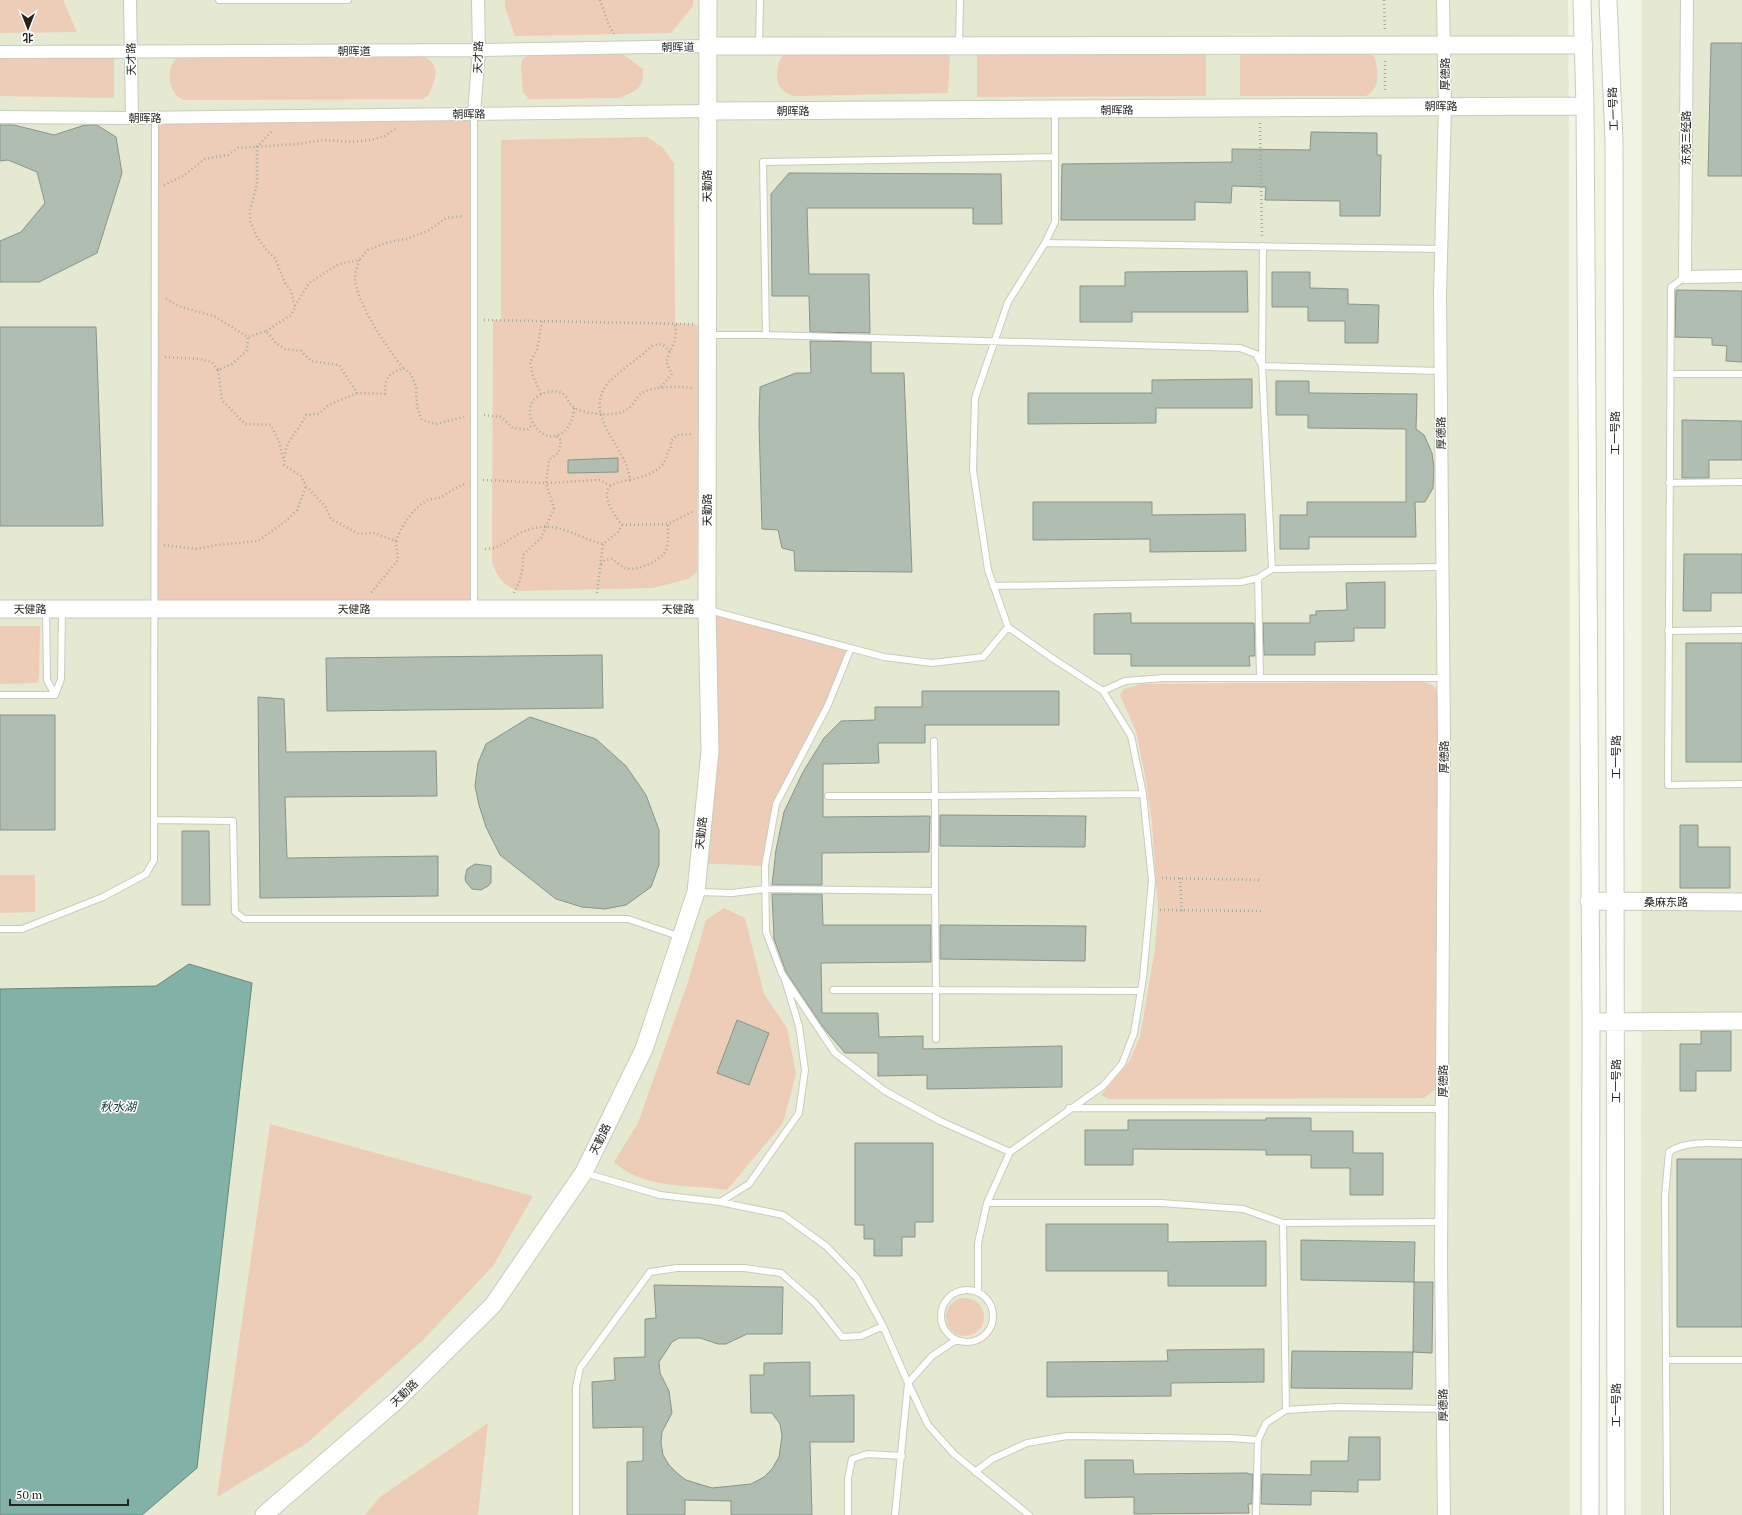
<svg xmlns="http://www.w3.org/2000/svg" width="1742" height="1515" font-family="'PT Serif','Noto Sans SC',serif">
  <rect width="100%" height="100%" fill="#f0f4e3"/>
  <!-- built -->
  <path fill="#e5e9d1" d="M0,0h1568l1,149 1,1366h-1570z
    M1642,0h100v1515h-101z"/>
  <!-- green -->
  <path fill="#edccb8" d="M0,0h63l14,32 -77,1z
    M505,0h188v6l-22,27 -156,3 -10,-29z
    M1240,49l126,1 9,8c3,15 6,30 -9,38h-126z
    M792,51l158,1 -2,41 -154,3c-6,-2 -10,-4 -13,-8 -6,-7 -5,-27 3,-33 2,-2 6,-3 8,-4z
    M620,52l23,17c1,20 -7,22 -24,29l-90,1 -6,-7 -2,-24 1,-8 9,-7z
    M977,52h229v44l-229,1z
    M183,55h236c23,7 18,23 9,41l-6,3 -238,1c-18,-6 -20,-40 -1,-45z
    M0,57l114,1v40l-114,-2z
    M474,114v495h-319v-491z
    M647,137l15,10 12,16 1,160 24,2 -2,247 -9,7 -35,9 -135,3c-15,-6 -21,-14 -26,-29l1,-242h8v-180z
    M707,609l144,39 -23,57 -52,99 -11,62 -67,-3z
    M0,626h40l-1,51 -2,6 -37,1z
    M1424,682l10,4 4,7v390l-5,8 -9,7 -315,1 -8,-4 28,-33 11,-25 15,-88 3,-39 -6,-88 -7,-47 -9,-44 -16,-36 4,-6 18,-5z
    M0,875h35v37l-35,1z
    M724,908l21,10 19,76 23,34 9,46 -13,49 -56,67c-36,-6 -84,0 -113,-28l24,-39 50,-141 18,-62z
    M270,1124l263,72 -40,70 -71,75 -115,102 -90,54z
    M946 1317a19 19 0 1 1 38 0a19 19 0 1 1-38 0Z
    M488,1423l-10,92h-113l15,-18z"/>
  <!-- water -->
  <path fill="#82b1a7" stroke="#66877e" d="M189,964l63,19 -55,485 -55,47h-142v-526l156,-3z"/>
  <!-- building -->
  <path fill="#b0bdb1" stroke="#889589" d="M1711,43h31v133h-34z
    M0,125h14l40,10 31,-10h12l19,12 6,36 -25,80 -58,29h-39v-41l21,-9 24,-29 -8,-31 -29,-12 -8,1z
    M1311,132l66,1v22h4l-1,61h-40v-15l-75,-1 1,-13 -34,-1 -1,17 -36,-1v18h-134l1,-56 170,-2v-13l78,1z
    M789,173l212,1 1,50h-29v-16h-166l2,66h60l1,59 -60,-1 -1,-36h-37l-1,-102z
    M1247,271l1,41h-116v10h-52v-36h45v-14z
    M1272,272h38v16l38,1v15l31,1 -1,38h-33v-22h-37v-14h-36z
    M1676,290l66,1v71l-16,-1 1,-15 -15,-1v-7l-37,-1z
    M0,327h96l7,199h-103z
    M810,341l61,1v31h33l8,199 -117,-1 -1,-20 -12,-3 -4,-18 -16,-1 -3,-105 1,-37 36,-14h15z
    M1252,379v29h-96v15l-128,1v-31h124v-13z
    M1276,381h33v12l108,1 -1,35 8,6 8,18 2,15 -1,20 -8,14h-10l1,35h-107v12h-29v-34h27v-13h99v-73l-98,-1v-13h-32z
    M1682,420l60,1v39h-33v18h-27z
    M618,458v14l-50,1v-13z
    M1033,502h119v13l93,-1 1,37 -96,1v-13l-117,1z
    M1684,554h58v39h-31v18h-28z
    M1385,582v46h-31v13l-39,1v13h-51l-1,-32h47v-8h6v-4l31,-1 -1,-27z
    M1131,613v10h123l1,33h-6l1,10h-119v-12h-37v-40z
    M1686,643h56v119h-56z
    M602,655l1,53 -276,3 -1,-53z
    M922,691h137v34h-134v18h-47l1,20 -56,1v53l107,-1 -1,36 -107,1v32h-50l4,-35 8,-38 19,-40 21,-34 17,-17 34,-1v-13h47z
    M258,697l26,2 2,53 150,-1 1,45 -152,1 2,61 151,-2v40l-178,2z
    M0,715h55v115h-55z
    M530,717l66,22 30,27 20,29 13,35v35l-8,22 -25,18 -21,4 -23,-2 -26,-8 -56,-44 -14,-28 -7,-22 -4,-19 3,-23 8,-19z
    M940,815l146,1 -1,31 -145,-1z
    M1680,825h18v22h32v41h-50z
    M182,831h27l1,74h-28z
    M475,864l16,2v17l-3,3 -7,4 -9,-1 -6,-7 -1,-4 2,-9z
    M772,894h50l1,31h108v37l-110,1 1,50h56l1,24 44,-1v13l139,-3v41l-135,2v-14l-49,1v-23h-33l-23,-27 -36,-54 -12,-33z
    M940,925l146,1 -1,35 -145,-2z
    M737,1020l32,13 -20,52 -32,-12z
    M1701,1031h30v40h-35v20h-16v-47h21z
    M1266,1118h45v13h42v22h30v42h-33v-27h-39v-13h-45v-5l-133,-1v16h-48v-35h43v-10h138z
    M855,1143h78v79h-18v15h-13v19h-28v-17h-10v-14h-9z
    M1677,1159h65v168h-65z
    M1046,1224h122v18l98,-1v45h-98v-15h-122z
    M1301,1240l114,2 -1,40 -113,-2z
    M1414,1282h19l-1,71 -19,-1z
    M654,1285l129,2 -1,47h-35l-21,10h-8l-18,-6h-21l-7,4 -13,20 1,11 9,18 3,22 -10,19 -1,11 2,12 6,10 9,9 8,6 26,8 39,-4 13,-7 8,-8 7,-12 3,-21 -2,-12 -8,-11h-21l-1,-38h14v-12l46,-1v34l44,-1v47h-44l2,73h-81v-14l-46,-1v15h-58v-53l16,-1v-34l-50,1 -1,-46 23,-2 -1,-22 31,-1v-38l11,-1z
    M1264,1349v33l-93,1v13l-124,1v-35l121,-1 -1,-11z
    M1292,1351l121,1 -1,37 -121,-1z
    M1349,1437h31v43h-22v12l-47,-1v14l-50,-1 1,-30 49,1v-14h37z
    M1085,1460h48l1,14 114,-1v1h5l-1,30h-4l1,9 -115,1v-17l-49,1z"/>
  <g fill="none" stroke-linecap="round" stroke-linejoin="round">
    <defs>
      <path id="lane" d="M219,0h129
        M759,44l1,-44
        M959,44l1,-44
        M1045,243l396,6
        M1263,246l-1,120 179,5
        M1685,277l-14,10 -3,498 74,-1
        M708,335h58l474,13 16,6 6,12 10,203 171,-2
        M766,335l-3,-173 292,-5
        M1670,374h72
        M1669,483l73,-1
        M1258,578l2,100
        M993,586l248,-4 17,-4 14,-9
        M474,609v-495
        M46,610l1,70 8,15
        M709,610l175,47 48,6 51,-6 25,-30
        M1668,631l74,-1
        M851,648l-23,57 -52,99 -11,62 1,66 16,42 53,79 50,38 55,30 70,31 93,-66 19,-22 12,-31 9,-55 9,-97 -9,-87 -12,-58 -28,-45 -51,-33 -44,-31 -20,-57 -15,-100 2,-72 33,-96 37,-59 10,-21v-111
        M1103,691l22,-10 39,-3h279
        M0,695h55l6,-16 1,-69
        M828,796h107l-1,-55
        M154,820l79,1 2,91 9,7h384l53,18
        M935,891l1,99 205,1
        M697,892l35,1 33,-4 170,2v-95l208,-2
        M0,929h22l81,-32 43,-23 8,-14 1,-742
        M833,990h103v49
        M1069,1108l373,1
        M585,1173l75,22 60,7 63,13 43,31 31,32 26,48 25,57 -13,132
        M720,1202l29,-18 50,-71 6,-43 -6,-44 -14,-46
        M987,1203h174l82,6 40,14
        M941 1316a26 26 0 1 1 52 0a26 26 0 1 1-52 0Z
        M978,1292v-49l9,-40 23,-51
        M956,1340l-24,16 -24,27 20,42 26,29 75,61
        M1667,1360h75
        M1286,1410l-3,-187 159,-1
        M975,1472l17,-13 35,-16 40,-7 164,2 27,2
        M576,1515v-128l4,-19 70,-96 27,-4h67l37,5 34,30 27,34 19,-1 22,-10
        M848,1515v-36l4,-20 15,-5 35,2
        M1256,1515l2,-75 8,-17 20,-13 51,-3 106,2
        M1667,1515l-2,-319 4,-44c20,-13 50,-8 73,-8"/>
      <path id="street" d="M130,0l2,118
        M1443,0l2,106 -5,189 4,445 -3,523 3,252
        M1687,0l-2,277 57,-1
        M0,52l479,-2 229,-4
        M474,114l5,-64 -1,-50
        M0,117l132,1 575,-7"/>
      <path id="secondary" d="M1582,0l3,106 6,916 -1,493
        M1608,0l6,141 2,1374
        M708,46l876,-1
        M707,111l878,-5
        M0,609h707
        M1589,901l153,1
        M1591,1022l151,-1
        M264,1515l133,-115 96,-95 91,-133 60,-123 52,-157 14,-141 -3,-142 1,-609"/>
    </defs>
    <!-- lane casing -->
    <use href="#lane" stroke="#c8ccbb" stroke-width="8"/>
    <!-- street casing -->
    <use href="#street" stroke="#c8ccbb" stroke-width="14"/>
    <!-- secondary casing -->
    <use href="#secondary" stroke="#c8ccbb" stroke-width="19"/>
    <!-- path -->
    <path stroke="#a7aa9d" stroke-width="2.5" stroke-dasharray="1 3" stroke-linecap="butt" d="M600,0l9,25 5,9
      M1384,0l1,30
      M1385,61v31
      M1260,123l2,113
      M164,185l19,-9 22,-17 23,-4 10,-7 60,-4 26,-4 27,2 20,-2 14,-4 10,-7
      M359,260c-1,5 -4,12 -4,18 1,25 33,71 48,90
      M166,299l15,8 33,9 34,21 18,-6 9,11 10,7 16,2 10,10 28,4 18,28 28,1c0,-18 3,-19 18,-26l8,6 5,14 1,19 5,13 14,4 28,-7
      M295,306l14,-23 30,-19 20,-4 9,-10 17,-7 21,-4 22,-8 18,-13 17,-2
      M484,320l209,4
      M266,331l25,-16 4,-8 -4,-16 -6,-8 -10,-25 -7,-6 -11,-15 -7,-16v-11l7,-26v-37l16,-17
      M165,357l35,2 12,3 6,8 14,-6 15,-14 1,-13
      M218,370l4,30 23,24 26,1 8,16 4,18
      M661,387l11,-13 -6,-12c5,-14 12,-23 9,-38
      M357,393l-28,12 -11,9 -12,1c-10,21 -22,24 -22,50l17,11 5,10 19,20 6,13 28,15 15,-1 22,8 2,19 -28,34
      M541,394l-8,-18 -3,-14 7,-12 5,-29
      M574,408c-1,27 -28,41 -42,13 -3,-6 -3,-14 1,-20 6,-8 21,-13 30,-7 5,3 6,11 12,14 6,4 19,6 26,6 11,1 24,0 31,-9 4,-4 5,-9 10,-12 10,-7 39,-7 51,-5
      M484,415l17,2 12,11 14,2 6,-6
      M483,480l63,3 54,-3 11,6
      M630,480c14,-3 37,-10 37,-28l4,-4v-7l6,-6 14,-1
      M622,525l46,-1 24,-12
      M396,541c5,-15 18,-34 32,-41 5,-2 11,-1 15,-4 8,-5 13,-9 22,-12
      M164,545l33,4 20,-4 41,-4 29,-21 10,-10 9,-24
      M485,549c15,0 23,-10 35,-16 36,-16 51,3 83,11
      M601,564l4,-4 7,-1c4,3 9,7 13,9 10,4 35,-7 40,-16 4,-8 3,-19 3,-28
      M514,593c7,-13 9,-23 9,-38l18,-17 13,-30 -8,-25 3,-23 10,-8 2,-12 -5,-4
      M597,593l6,-49 15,-12 4,-7c-6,-8 -23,-30 -11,-39 5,-4 13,-5 19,-6 -3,-34 -50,-65 -21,-98 13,-14 30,-23 43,-36 9,-3 12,-2 18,6
      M1162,878l100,2
      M1180,878l2,33
      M1160,910l102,1"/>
    <!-- lane -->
    <use href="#lane" stroke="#fff" stroke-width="6"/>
    <!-- street -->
    <use href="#street" stroke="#fff" stroke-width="12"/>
    <!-- secondary -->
    <use href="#secondary" stroke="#fff" stroke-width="17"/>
  </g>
  <g text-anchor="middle" stroke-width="3" stroke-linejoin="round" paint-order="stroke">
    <!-- street labels -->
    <g font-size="11" fill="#23241e" stroke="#fff">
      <text transform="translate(678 47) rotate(-1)" y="4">朝晖道</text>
      <text x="354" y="55">朝晖道</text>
      <text transform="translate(478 57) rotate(-88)" y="4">天才路</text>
      <text transform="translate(131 59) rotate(-91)" y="4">天才路</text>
      <text transform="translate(1445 74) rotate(-90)" y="4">厚德路</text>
      <text x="1441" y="110">朝晖路</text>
      <text transform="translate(1613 109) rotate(-92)" y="4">工一号路</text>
      <text transform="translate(1117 110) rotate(-1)" y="4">朝晖路</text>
      <text x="793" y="115">朝晖路</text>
      <text transform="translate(469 114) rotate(-1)" y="4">朝晖路</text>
      <text x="145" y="122">朝晖路</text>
      <text transform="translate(1686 138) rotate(-90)" y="4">东苑三经路</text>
      <text transform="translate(707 186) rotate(-90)" y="4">天勤路</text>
      <text transform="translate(1441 433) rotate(-91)" y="4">厚德路</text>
      <text transform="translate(1615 433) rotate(-90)" y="4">工一号路</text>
      <text transform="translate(707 510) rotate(-90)" y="4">天勤路</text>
      <text x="30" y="613">天健路</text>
      <text x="354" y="613">天健路</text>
      <text x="678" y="613">天健路</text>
      <text transform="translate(1444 757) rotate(-90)" y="4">厚德路</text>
      <text transform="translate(1616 757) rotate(-90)" y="4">工一号路</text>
      <text transform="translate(701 833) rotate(-84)" y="4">天勤路</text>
      <text x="1666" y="906">桑麻东路</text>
      <text transform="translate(1443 1081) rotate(-90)" y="4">厚德路</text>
      <text transform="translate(1616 1081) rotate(-90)" y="4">工一号路</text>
      <text transform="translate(600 1139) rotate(-64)" y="4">天勤路</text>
      <text transform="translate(404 1393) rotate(-44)" y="4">天勤路</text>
      <text transform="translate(1443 1405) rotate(-91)" y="4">厚德路</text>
      <text transform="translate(1616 1405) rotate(-90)" y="4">工一号路</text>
    </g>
    <!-- water labels -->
    <g font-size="12" font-style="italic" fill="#0b3831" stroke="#fff">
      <text x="118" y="1111">秋水湖</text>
    </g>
  </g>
  <!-- north arrow -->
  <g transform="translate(28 28) rotate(180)" stroke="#ffffff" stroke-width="3" paint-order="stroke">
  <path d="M0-3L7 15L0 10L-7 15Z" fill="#23241e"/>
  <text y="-6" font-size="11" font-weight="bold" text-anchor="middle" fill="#23241e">北</text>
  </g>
  <!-- scale -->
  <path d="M10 1499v6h118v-6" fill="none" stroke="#23241e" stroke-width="2"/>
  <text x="16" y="1499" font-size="12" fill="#23241e" stroke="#ffffff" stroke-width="3" paint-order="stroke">50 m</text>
</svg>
